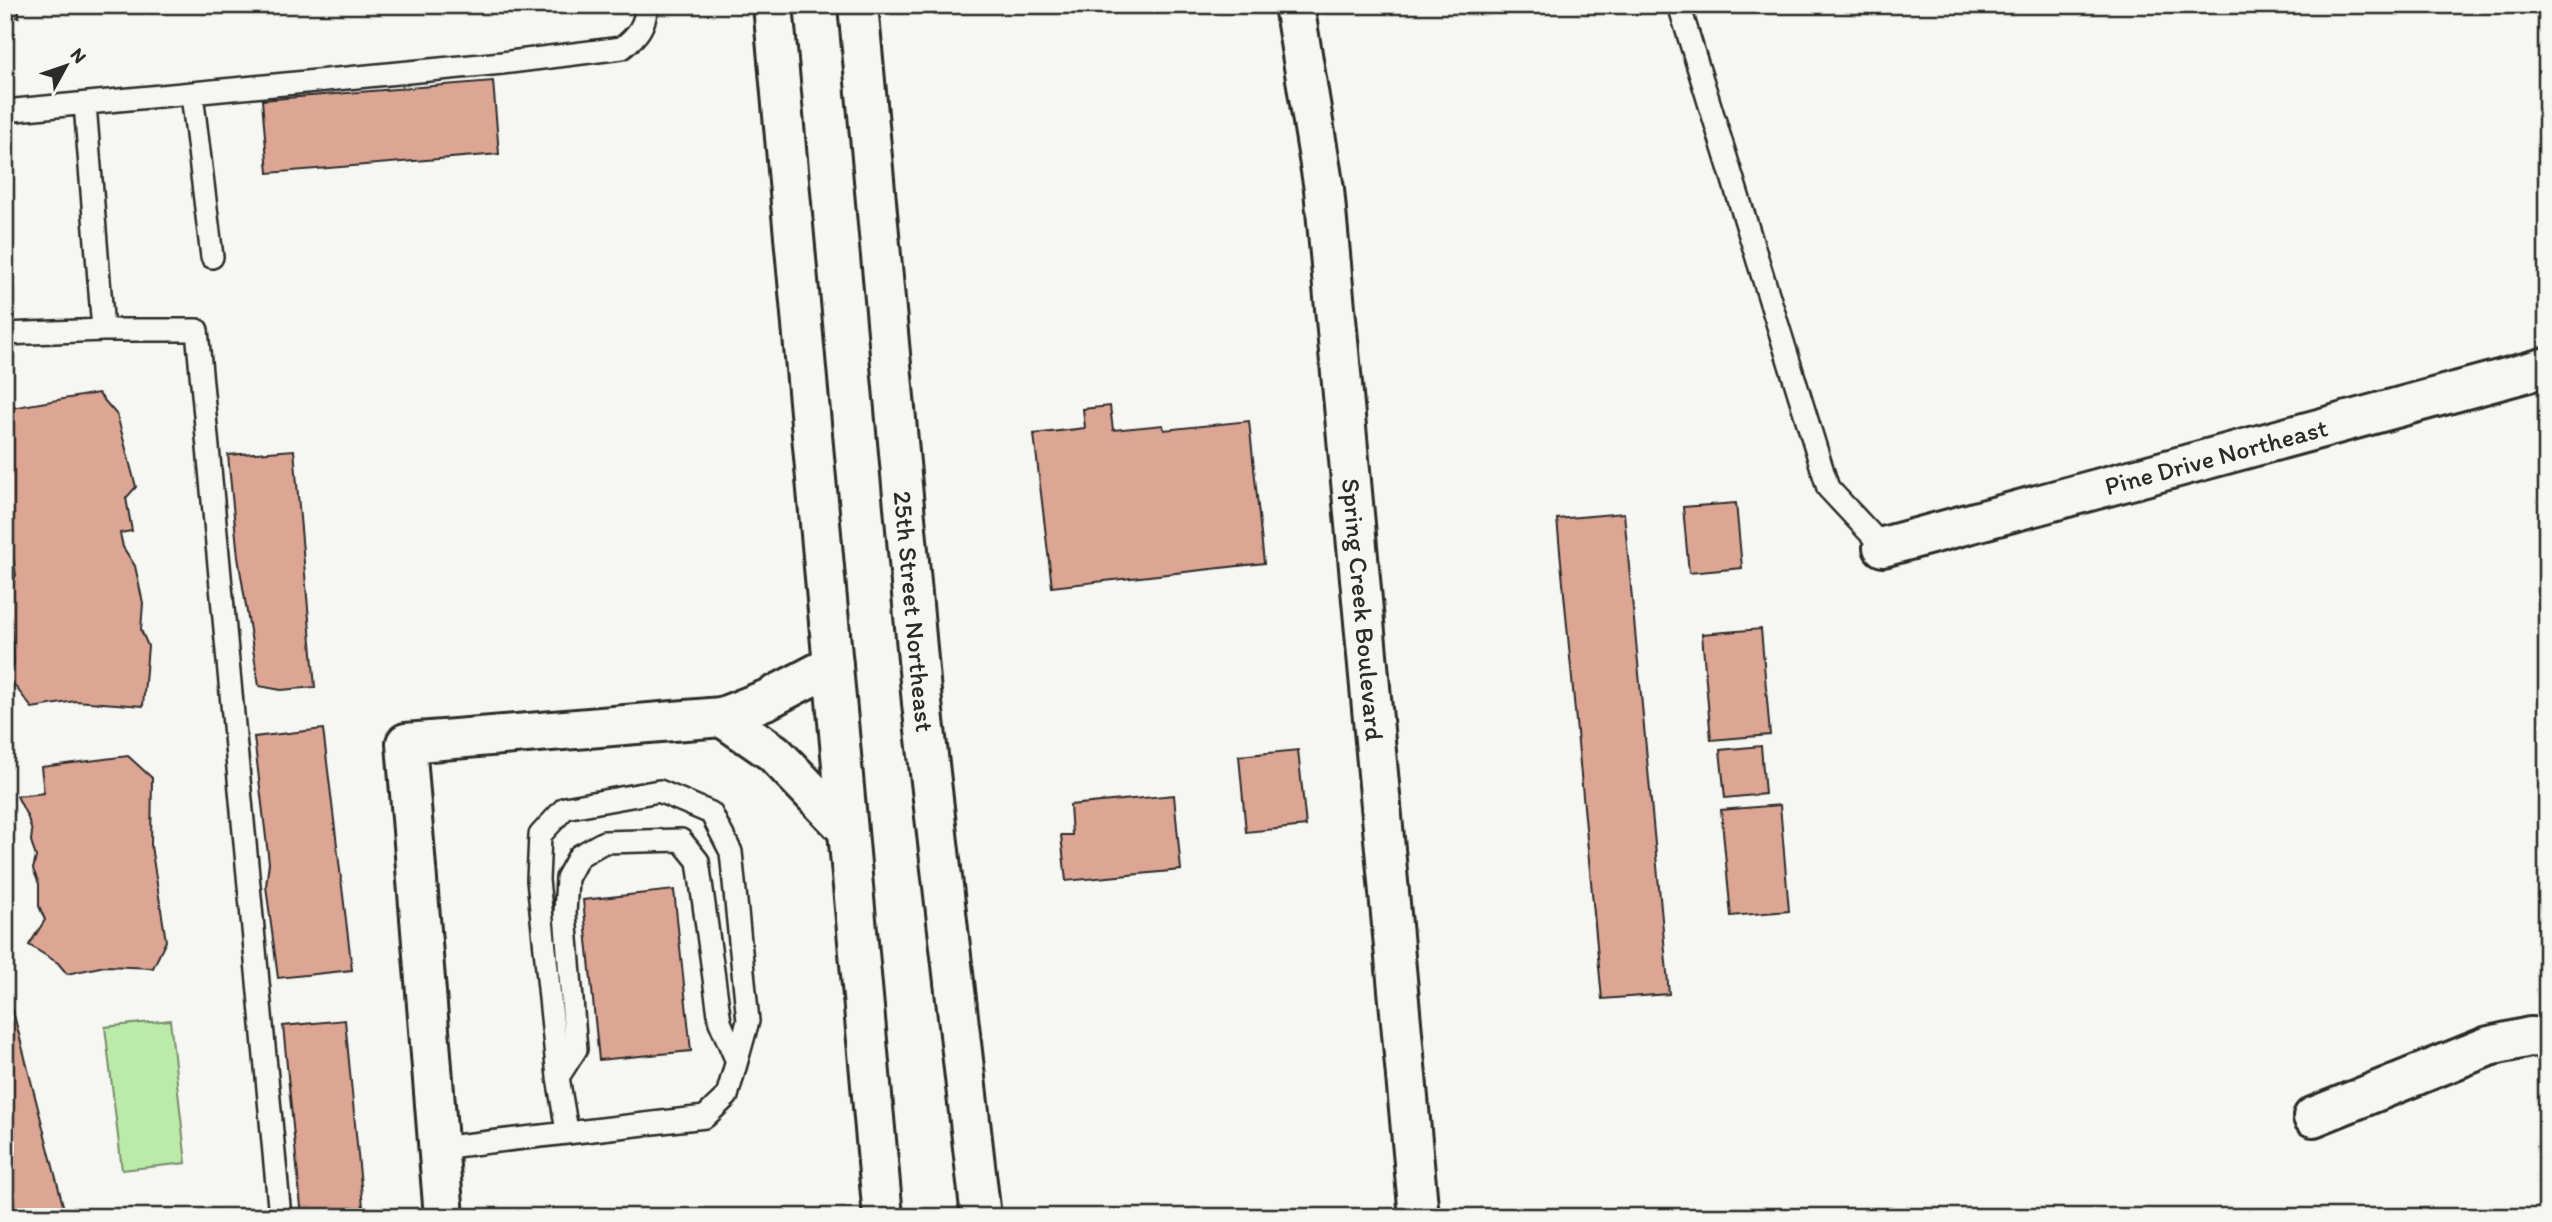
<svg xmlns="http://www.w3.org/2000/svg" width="2552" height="1222" font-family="Itim,sans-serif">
  <rect width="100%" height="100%" fill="#f6f6f2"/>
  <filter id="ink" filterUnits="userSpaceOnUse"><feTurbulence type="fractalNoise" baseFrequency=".0143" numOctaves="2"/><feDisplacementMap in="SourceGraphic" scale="14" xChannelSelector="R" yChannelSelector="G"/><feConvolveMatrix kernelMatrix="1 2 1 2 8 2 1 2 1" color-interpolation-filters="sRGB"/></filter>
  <g filter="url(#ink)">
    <!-- green -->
    <path fill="#bceba9" stroke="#748b6a" stroke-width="2" d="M170,1020l16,143 -64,7 -17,-143z"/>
    <!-- building -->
    <path fill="#dda694" stroke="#2b2b2b" stroke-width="2" d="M5,5h14v12l-14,1z
      M493,81l6,73 -231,19 -6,-73z
      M98,393l19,22 19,72 -10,11 6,33 -12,2 3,14 12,19 8,37 -2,27 7,16 -5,60 -68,-5 -43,7 -24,-31 6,-16 -4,-47 -5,-20 11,-19 -5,-30 -6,-6v-103h3l-3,-27z
      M1110,406l3,24 50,-5 1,5 85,-9 15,142 -212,24 -18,-153 51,-6 -2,-19z
      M294,450l21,237 -34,3 -22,-4 -21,-129 -10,-102z
      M1736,503l6,65 -53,5 -6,-66z
      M1624,513l45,481 -67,5 -45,-480z
      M1761,629l9,106 -59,5 -9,-106z
      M323,729l29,241 -74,8 -12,-92 3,-23 -15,-126z
      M1761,746l4,48 -40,4 -5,-48z
      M1298,750l8,76 -60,6 -7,-76z
      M128,756l24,22 -1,68 15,95 -13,27 -48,-2 -38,8 -9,-11 -29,-18 16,-25 -6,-14v-22l-6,-15 3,-12 -5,-16 1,-9 -4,-14 -11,-22 27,-3 -3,-26z
      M1174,795l7,75 -115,11 -5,-46h11l-2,-30z
      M1780,805l9,106 -58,5 -10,-106z
      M674,890l17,161 -92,9 -16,-160z
      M5,980l61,237h-61z
      M345,1020l19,197h-62l-19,-191z"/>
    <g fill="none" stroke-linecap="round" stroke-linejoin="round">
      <defs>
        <path id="lane" d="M1679,5l149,483 55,59
          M192,94l20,163
          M85,104l18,226
          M5,111l497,-48 120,-15c16,-13 23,-22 25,-43
          M5,334l98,-4h94l83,887
          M558,1077l18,-28 -11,-135 2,-36 12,-22 25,-14 77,-2 17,21 22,161 16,37
          M438,1148l267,-31 22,-21 21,-75 -17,-169 -20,-39 -52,-22 -94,17 -25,27 -2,45 20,197 9,54"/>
        <g id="street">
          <path id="s1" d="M1294,5l30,184 95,1028"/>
          <path id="s2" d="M1883,547l664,-180"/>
          <path d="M722,717l52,36 73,76"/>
          <path d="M2313,1117l176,-71 41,-9 17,1"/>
          <path d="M444,1217l-38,-474 316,-26 46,-18 65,-34"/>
        </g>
        <g id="highway">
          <path d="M773,5l110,1212"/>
          <path id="s3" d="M858,5l64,698 59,514"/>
        </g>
      </defs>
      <!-- lane casing -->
      <use href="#lane" stroke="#2b2b2b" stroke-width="26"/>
      <!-- street casing -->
      <use href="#street" stroke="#2b2b2b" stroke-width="44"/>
      <!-- highway casing -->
      <use href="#highway" stroke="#2b2b2b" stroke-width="44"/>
      <!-- lane -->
      <use href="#lane" stroke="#f6f6f2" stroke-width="21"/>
      <!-- street -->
      <use href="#street" stroke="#f6f6f2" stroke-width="38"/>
      <!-- highway -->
      <use href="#highway" stroke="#f6f6f2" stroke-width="38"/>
    </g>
  </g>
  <g text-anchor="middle" stroke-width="5" stroke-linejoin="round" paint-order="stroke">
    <!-- street labels -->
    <g font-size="26" fill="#2b2b2b" stroke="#f6f6f2">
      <text dy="9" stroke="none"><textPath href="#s2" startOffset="345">Pine Drive Northeast</textPath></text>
      <text dy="9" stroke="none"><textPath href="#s1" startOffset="609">Spring Creek Boulevard</textPath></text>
      <text dy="9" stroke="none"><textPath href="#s3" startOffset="609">25th Street Northeast</textPath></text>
    </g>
  </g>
  <!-- margin -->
  <rect width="2552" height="1222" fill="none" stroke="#f6f6f2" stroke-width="28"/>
  <rect x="14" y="14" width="2524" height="1194" fill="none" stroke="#2b2b2b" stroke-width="2.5" filter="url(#ink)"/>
  <!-- north arrow -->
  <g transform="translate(66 66) rotate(50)" stroke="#f6f6f2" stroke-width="5" paint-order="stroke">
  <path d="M0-5L12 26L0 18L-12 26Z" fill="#2b2b2b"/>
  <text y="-10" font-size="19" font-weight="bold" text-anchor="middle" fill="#2b2b2b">N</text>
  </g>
</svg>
